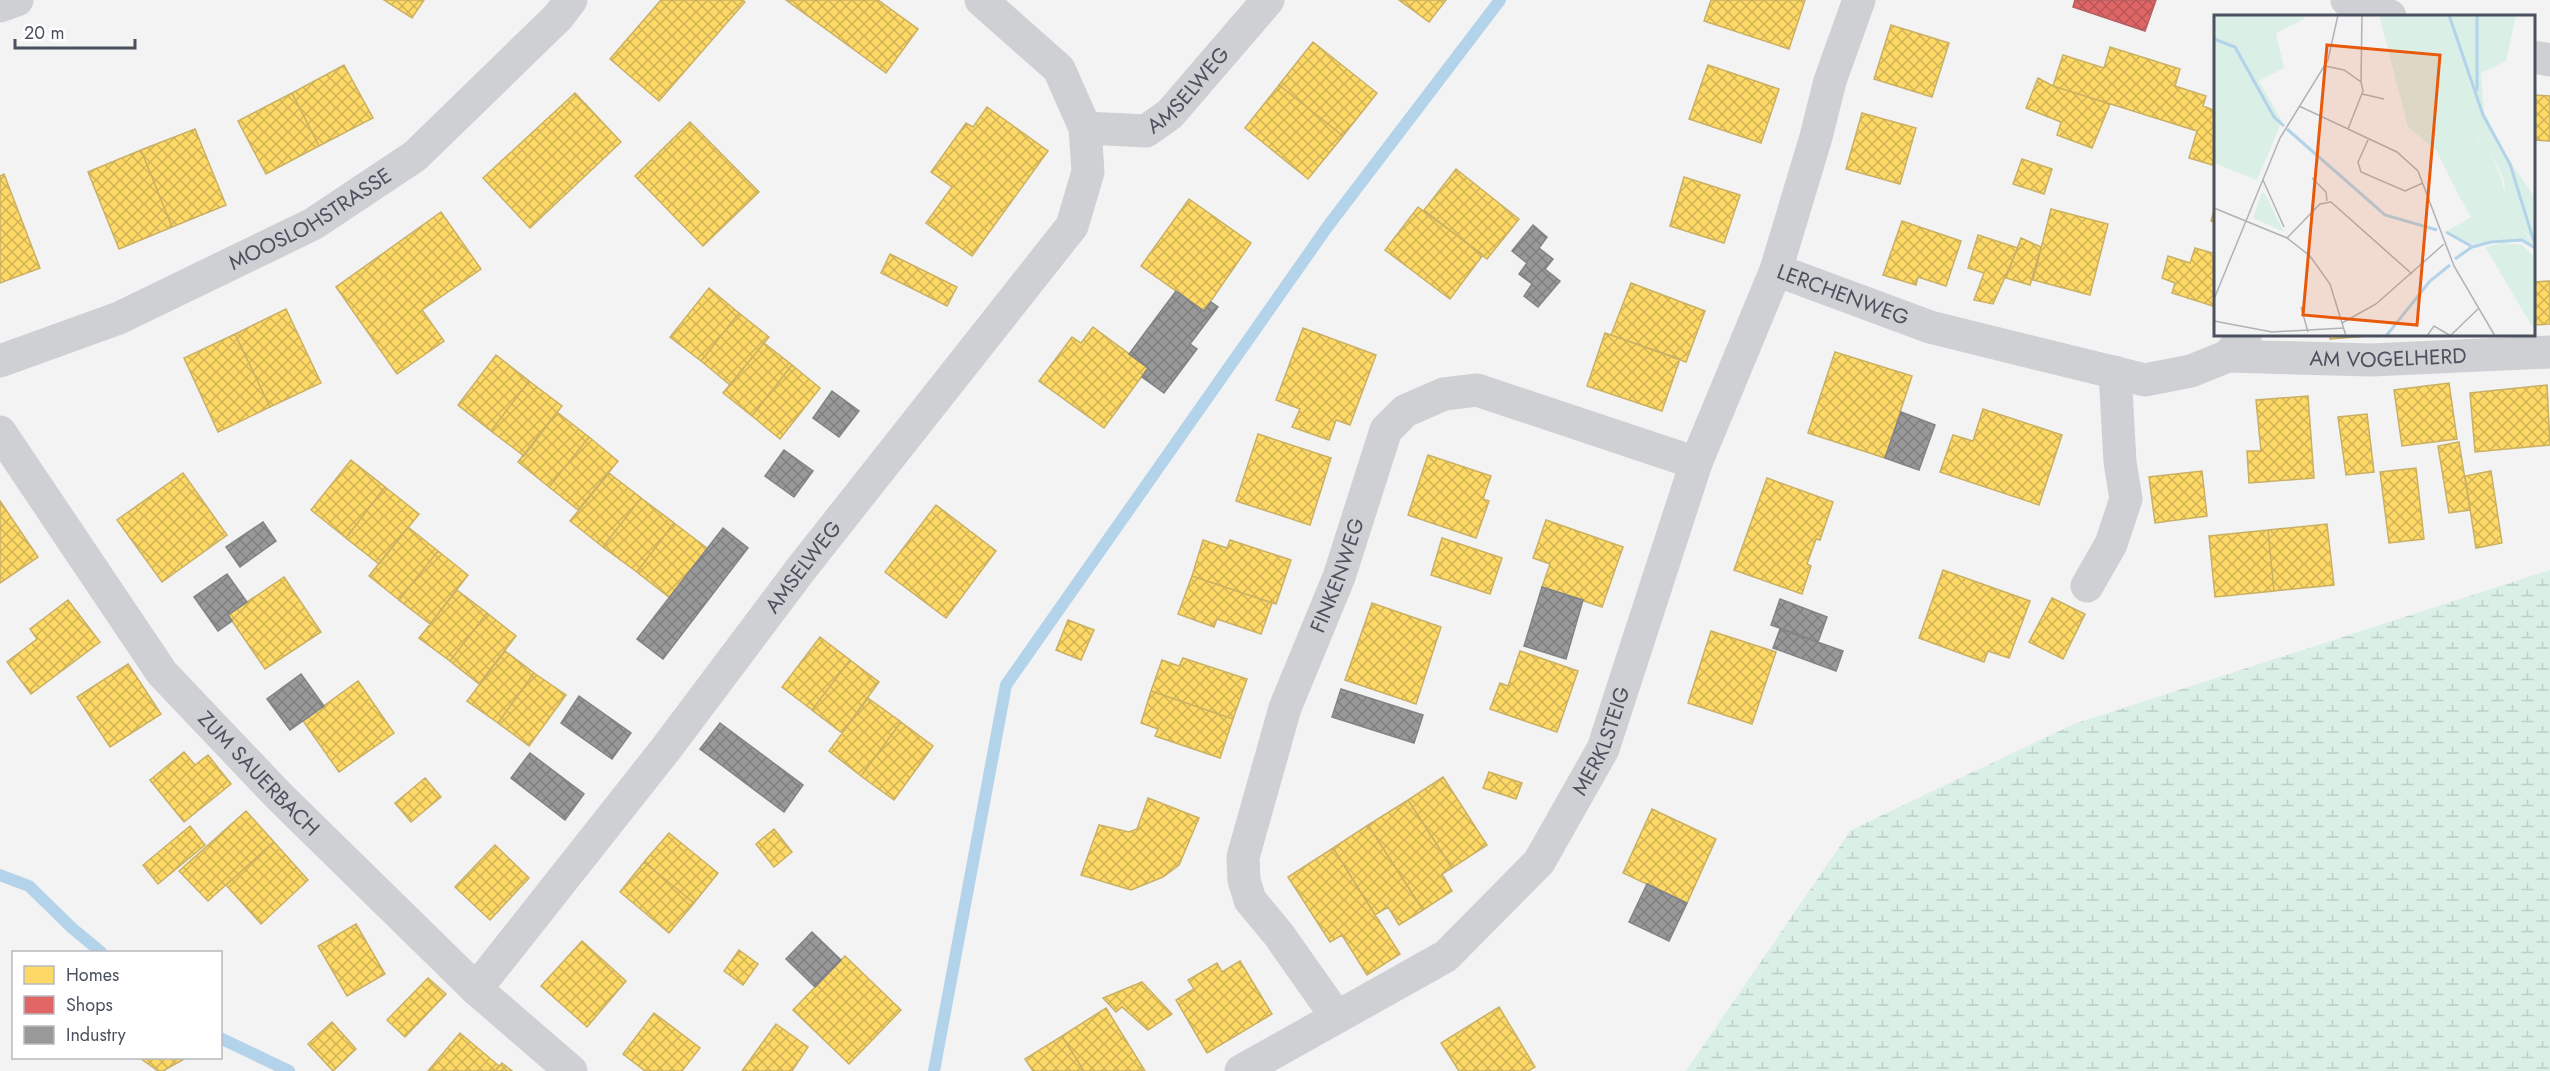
<svg xmlns="http://www.w3.org/2000/svg" width="2550" height="1071" font-family="Jost,sans-serif">
  <defs>
    <pattern id="wetland-marsh" width="20" height="14" patternUnits="userSpaceOnUse" patternTransform="scale(1.5)"><rect width="20" height="14" fill="#daefe6"/><path d="M1 5h8M5 5V1M11 12h8M15 12V8" fill="none" stroke="#bdcfc8"/></pattern>
    <pattern id="homes-cross-hatch" width="8" height="8" patternUnits="userSpaceOnUse" patternTransform="scale(1.5)"><rect width="8" height="8" fill="#ffd966"/><path d="M0 0l8 8M0 8l8-8" fill="none" stroke="#d0b257"/></pattern>
    <pattern id="shops-cross-hatch" width="8" height="8" patternUnits="userSpaceOnUse" patternTransform="scale(1.5)"><rect width="8" height="8" fill="#e06666"/><path d="M0 0l8 8M0 8l8-8" fill="none" stroke="#b85657"/></pattern>
    <pattern id="industry-cross-hatch" width="8" height="8" patternUnits="userSpaceOnUse" patternTransform="scale(1.5)"><rect width="8" height="8" fill="#999"/><path d="M0 0l8 8M0 8l8-8" fill="none" stroke="#7f7f80"/></pattern>
  </defs>
  <rect width="100%" height="100%" fill="#f3f3f3"/>
  <!-- wetland -->
  <path fill="url(#wetland-marsh)" d="M2550,570v501h-864l165,-241 223,-106z"/>
  <!-- homes -->
  <path fill="url(#homes-cross-hatch)" stroke="#c9b064" stroke-width="1.5" d="M384,0h40l-12,18z
    M661,0h81l3,2 -86,99 -49,-42z
    M786,0h92l40,29 -32,44z
    M1399,0h47l-17,22z
    M1711,0h94l-16,49 -85,-28z
    M1891,25l58,18 -17,54 -58,-18z
    M1313,42l64,51 -34,43 -64,-51z
    M2110,47l70,22 -5,17 31,10 -3,10 13,5v55l-27,-8 8,-27 -144,-45 10,-31 41,13z
    M344,65l29,53 -54,28 -27,-53z
    M1708,65l71,24 -18,54 -72,-24z
    M2038,78l15,8 57,18 -18,44 -35,-13 4,-13 -35,-14z
    M1279,85l64,51 -35,43 -63,-51z
    M292,93l27,53 -53,28 -28,-53z
    M575,93l46,49 -91,86 -47,-50z
    M2534,95l16,1v45l-16,-1z
    M987,107l61,44 -76,105 -46,-33 26,-36 -21,-15 35,-49 7,4z
    M1862,113l54,15 -16,56 -54,-15z
    M690,122l69,70 -56,54 -68,-70z
    M195,129l31,76 -54,22 -31,-77z
    M141,150l31,77 -53,22 -31,-77z
    M2022,159l30,10 -8,25 -31,-10z
    M1456,169l63,50 -32,40 -63,-49z
    M4,174l36,94 -40,15v-107z
    M1684,177l56,18 -16,48 -54,-17z
    M1189,199l62,44 -47,68 -63,-45z
    M2216,203v20l-5,-2z
    M1418,207l65,48 -33,44 -65,-49z
    M2051,209l57,15 -18,71 -57,-15z
    M441,212l40,57 -59,41 22,31 -47,33 -61,-87z
    M1902,221l59,20 -15,45 -28,-9 -2,8 -33,-10z
    M1978,235l40,13 -25,56 -19,-4 10,-27 -16,-5z
    M2021,238l20,9 -11,38 -24,-7z
    M2195,248l21,6v53l-44,-14 3,-10 -13,-5 6,-22 22,7z
    M890,254l67,33 -10,19 -66,-33z
    M2550,281v43l-16,1v-43z
    M1631,283l74,28 -19,51 -75,-27z
    M709,288l30,25 -38,48 -31,-24z
    M286,309l35,74 -51,24 -35,-73z
    M739,313l30,24 -39,48 -29,-24z
    M1093,327l55,41 -44,60 -65,-47 33,-44 9,6z
    M1303,328l73,27 -26,70 -14,-5 -7,20 -37,-13 8,-18 -24,-9z
    M1605,333l75,26 -18,52 -75,-25z
    M235,334l35,73 -52,25 -34,-74z
    M2330,334h66l-66,5z
    M764,343l28,22 -40,51 -29,-23z
    M1835,352l77,24 -27,82 -77,-25z
    M496,355l33,26 -38,50 -33,-26z
    M792,365l28,23 -40,51 -28,-23z
    M529,381l33,25 -38,50 -33,-25z
    M2449,383l8,56 -55,7 -8,-56z
    M2547,385l3,60 -75,7 -5,-59z
    M2308,396l6,82 -65,5 -2,-32h14l-5,-51z
    M1983,409l79,26 -23,70 -99,-33 13,-37 20,6z
    M557,412l32,25 -40,50 -31,-25z
    M2367,414l7,58 -28,3 -8,-58z
    M1258,434l73,24 -21,67 -74,-24z
    M589,437l29,24 -40,49 -29,-23z
    M2459,442l11,68 -21,3 -11,-67z
    M1428,455l63,21 -8,23 6,2 -13,37 -68,-23z
    M351,460l34,27 -39,51 -35,-28z
    M2416,468l8,71 -35,4 -9,-71z
    M2202,471l5,45 -52,7 -6,-46z
    M2491,471l11,72 -26,5 -11,-72z
    M183,473l44,62 -65,47 -45,-62z
    M609,473l32,25 -38,49 -33,-26z
    M1767,478l66,24 -13,38 -4,-1 -9,25 4,2 -9,28 -68,-24z
    M385,487l34,27 -40,50 -33,-26z
    M641,498l33,25 -37,49 -34,-25z
    M0,501l38,56 -38,26z
    M936,505l60,46 -50,67 -61,-46z
    M1546,520l77,27 -21,60 -60,-20 8,-23 -17,-6z
    M674,523l34,26 -38,49 -33,-26z
    M2327,524l7,61 -60,6 -6,-61z
    M408,527l30,24 -39,49 -30,-24z
    M2268,530l6,61 -59,6 -6,-61z
    M1442,538l60,20 -12,36 -59,-19z
    M1203,540l24,8 3,-8 61,20 -15,44 -84,-28z
    M438,551l30,24 -38,49 -31,-24z
    M1943,570l87,31 -21,57 -21,-7 -4,11 -65,-24z
    M1192,576l80,27 -11,31 -44,-15 -3,8 -36,-13z
    M284,577l37,55 -56,37 -37,-54z
    M457,590l30,23 -37,48 -31,-23z
    M2052,598l33,16 -22,45 -34,-17z
    M68,600l32,42 -69,52 -24,-32 30,-23 -7,-10z
    M1372,603l69,24 -25,77 -71,-24z
    M487,613l29,23 -37,48 -29,-23z
    M1068,620l26,10 -13,30 -25,-10z
    M1711,631l65,21 -24,72 -64,-21z
    M820,637l30,23 -38,50 -30,-23z
    M505,651l29,22 -36,50 -31,-22z
    M1520,651l58,20 -21,61 -67,-23 10,-26 8,3z
    M1183,658l64,21 -14,40 -82,-28 11,-31 17,6z
    M850,660l29,22 -37,51 -30,-23z
    M128,664l33,50 -51,33 -33,-50z
    M534,673l32,22 -37,51 -31,-23z
    M358,681l36,52 -55,39 -36,-51z
    M1151,691l82,28 -13,39 -65,-22 3,-7 -17,-6z
    M868,698l33,24 -40,54 -32,-25z
    M901,722l32,24 -39,54 -33,-24z
    M184,752l11,13 13,-10 23,29 -47,38 -34,-42z
    M1489,772l33,11 -6,16 -33,-11z
    M1443,777l44,68 -35,23 -44,-68z
    M425,778l16,19 -30,25 -16,-19z
    M1148,798l51,20 -20,47 -16,12 -32,13 -50,-15 18,-50 30,7 8,-3z
    M1408,800l44,68 -10,6 10,17 -29,19 -55,-85z
    M1652,809l64,30 -29,64 -64,-30z
    M246,811l28,31 -66,59 -29,-30z
    M1368,825l55,85 -24,15 -11,-18 -13,8 -42,-67z
    M190,826l15,19 -47,39 -15,-19z
    M774,829l18,23 -18,15 -18,-23z
    M669,833l49,40 -24,30 -50,-41z
    M274,842l34,38 -47,44 -35,-39z
    M495,845l34,33 -39,42 -35,-33z
    M1333,848l67,106 -33,21 -25,-40 -12,7 -42,-65z
    M644,862l50,41 -25,30 -49,-41z
    M356,924l29,50 -38,22 -29,-50z
    M582,941l44,40 -39,46 -46,-41z
    M739,950l19,14 -15,21 -19,-14z
    M845,956l56,54 -52,54 -56,-54z
    M1240,961l32,53 -65,39 -31,-53 18,-11 -6,-9 29,-17 5,9z
    M428,978l18,16 -41,43 -18,-17z
    M1142,982l30,32 -24,16 -26,-23 -6,5 -13,-14z
    M1499,1007l36,60 -7,4h-69l-18,-28z
    M1106,1008l39,63h-61l-22,-35z
    M654,1013l46,35 -18,23h-37l-22,-17z
    M332,1022l24,27 -23,22 -25,-27z
    M776,1024l32,23 -16,24h-50z
    M460,1033l39,33 -4,5h-67z
    M1062,1036l22,35h-51l-8,-12z
    M140,1058h46l-23,13h-5z
    M502,1063l10,8h-17z"/>
  <!-- shops -->
  <path fill="url(#shops-cross-hatch)" stroke="#b36064" stroke-width="1.5" d="M2075,0h81l-11,31 -72,-24z"/>
  <!-- industry -->
  <path fill="url(#industry-cross-hatch)" stroke="#828387" stroke-width="1.5" d="M1533,225l14,12 -8,11 14,11 -8,10 15,12 -22,26 -14,-11 8,-12 -13,-10 8,-11 -15,-12z
    M1176,291l28,20 7,-9 7,5 -28,37 7,5 -33,44 -22,-16 6,-9 -19,-14z
    M832,391l27,20 -20,26 -26,-19z
    M1901,412l34,13 -16,45 -34,-12z
    M784,450l29,21 -19,26 -29,-21z
    M263,522l13,19 -36,26 -14,-20z
    M723,528l25,20 -85,111 -26,-20z
    M227,574l20,28 -19,13 4,6 -14,10 -24,-34z
    M1542,587l41,13 -17,59 -42,-13z
    M1780,599l47,18 -9,25 -47,-17z
    M1780,629l63,22 -7,20 -63,-23z
    M301,674l23,32 -34,24 -23,-31z
    M1341,689l82,26 -9,28 -82,-26z
    M579,696l52,37 -19,26 -51,-36z
    M720,723l83,62 -19,27 -84,-63z
    M530,753l54,41 -19,26 -54,-42z
    M1647,884l40,19 -18,38 -40,-19z
    M812,932l29,28 -26,27 -29,-28z"/>
  <g fill="none" stroke-linecap="round" stroke-linejoin="round">
    <!-- stream -->
    <path stroke="#b2d3e9" stroke-width="12" d="M0,875l29,11 43,42 29,24
      M220,1038l69,33
      M934,1071l72,-386 322,-459 172,-226"/>
    <!-- minor -->
    <g stroke="#cfd0d3" stroke-width="33">
      <path id="s1" d="M1859,0l-29,81 -14,56 -40,133 154,57 215,53 46,-9 37,-15 18,-22"/>
      <path d="M2347,0l43,16"/>
      <path d="M0,6l17,-6"/>
      <path d="M2534,57l16,3"/>
      <path id="s2" d="M1085,128l61,3 24,-17 98,-114"/>
      <path id="s3" d="M2228,356l143,4 179,-8"/>
      <path id="s4" d="M0,361l119,-43 194,-94 102,-68 143,-139 13,-17"/>
      <path id="s5" d="M0,432l162,241 117,123 197,193 95,82"/>
      <path d="M2087,586l24,-42 15,-45 -6,-37 -5,-90"/>
      <path id="s6" d="M476,989l189,-239 136,-181 271,-343 16,-54 -3,-44 -26,-59 -78,-69"/>
      <path id="s7" d="M1336,1016l-57,-81 -29,-35 -6,-20 -1,-23 42,-149 54,-131 47,-147 19,-19 39,-17 33,-4 219,73"/>
      <path id="s8" d="M1241,1071l205,-115 93,-94 64,-113 93,-286 80,-193"/>
    </g>
  </g>
  <g text-anchor="middle" stroke-width="6" stroke-linejoin="round" paint-order="stroke">
    <!-- street labels -->
    <g font-size="21" fill="#4b515e" stroke="#fff">
      <text dy="7" stroke="none"><textPath href="#s2" startOffset="120">AMSELWEG</textPath></text>
      <text dy="7" stroke="none"><textPath href="#s4" startOffset="342">MOOSLOHSTRASSE</textPath></text>
      <text dy="7" stroke="none"><textPath href="#s1" startOffset="354">LERCHENWEG</textPath></text>
      <text dy="7" stroke="none"><textPath href="#s3" startOffset="160">AM VOGELHERD</textPath></text>
      <text dy="7" stroke="none"><textPath href="#s6" startOffset="534">AMSELWEG</textPath></text>
      <text dy="7" stroke="none"><textPath href="#s7" startOffset="486">FINKENWEG</textPath></text>
      <text dy="7" stroke="none"><textPath href="#s8" startOffset="504">MERKLSTEIG</textPath></text>
      <text dy="7" stroke="none"><textPath href="#s5" startOffset="430">ZUM SAUERBACH</textPath></text>
    </g>
  </g>
  <!-- overview -->
  <g transform="translate(2214 15)">
    <rect width="321" height="321" fill="#f3f3f3"/>
    <path d="M0,0h89l1,4 -28,14 8,35 -25,13 23,40 -25,59 -43,-17zM287,163l4,18 9,6 5,22 16,23 -11,-8 -53,5 -24,-13 24,-14 -13,-23zM289,228l19,2 13,12v74l-50,-84z" fill="#daefe6"/>
    <path d="M287,0h15l-10,46 -25,12 3,39 23,45 28,41v45l-21,-23 2,-11 -11,-13 -1,-16 -17,-36 -8,-2 -14,-36 -1,-12 8,-29 26,-40z" fill="#daefe6"/>
    <path d="M165,0h122l-6,38 -23,12 -8,29 14,48 9,1 14,35 -43,16 -21,-43 -29,-24z" fill="#daefe6"/>
    <path d="M48,177l3,2 19,38 -31,-14z" fill="#daefe6"/>
    <path fill="none" stroke="#b2d3e9" stroke-width="3" d="M235,0l34,100 27,49 25,81M263,0v76M0,24l21,8 39,70 10,9M73,114l98,86 52,15M232,217l25,14M241,244l17,-12 19,-5 31,-2 13,8M172,321l44,-55 20,-16"/>
    <path fill="none" stroke="#b0b2b7" stroke-width="1.5" d="M147,67l1,-67M148,79l22,5M85,91l49,23 15,-38 -2,-9 -17,-12 -19,-4M134,114l49,23 21,19 36,95 41,70M154,125l-10,22 3,10 44,19 18,-8M98,163l14,14 1,9M49,165l21,47M0,193l73,30 23,18 20,28 16,52M73,223l33,-34 11,-2 81,72M0,284l66,-161 48,-78 10,-45M87,292l7,25M0,306l58,11 72,-4M128,308l34,-19 68,-60M237,320l27,-26M213,321l7,-10 17,10"/>
    <path fill="#e8590c" fill-opacity="0.15" stroke="#e8590c" stroke-width="3" d="M113,30l113,10 -23,270 -114,-10z"/>
    <rect width="321" height="321" fill="none" stroke="#4b515e" stroke-width="3"/>
  </g>
  <!-- legend -->
  <rect x="12" y="951" width="210" height="108" fill="#ffffff" stroke="#b7b9bf" stroke-width="1.5"/>
  <rect x="24" y="966" width="30" height="18" fill="#ffd966" stroke="#b7b9bf" stroke-width="1.5"/>
  <text x="66" y="981" font-size="18" fill="#4b515e">Homes</text>
  <rect x="24" y="996" width="30" height="18" fill="#e06666" stroke="#b7b9bf" stroke-width="1.5"/>
  <text x="66" y="1011" font-size="18" fill="#4b515e">Shops</text>
  <rect x="24" y="1026" width="30" height="18" fill="#999999" stroke="#b7b9bf" stroke-width="1.5"/>
  <text x="66" y="1041" font-size="18" fill="#4b515e">Industry</text>
  <!-- scale -->
  <path d="M15 39v9h120v-9" fill="none" stroke="#4b515e" stroke-width="3"/>
  <text x="24" y="39" font-size="18" fill="#4b515e" stroke="#ffffff" stroke-width="4.5" paint-order="stroke">20 m</text>
</svg>
